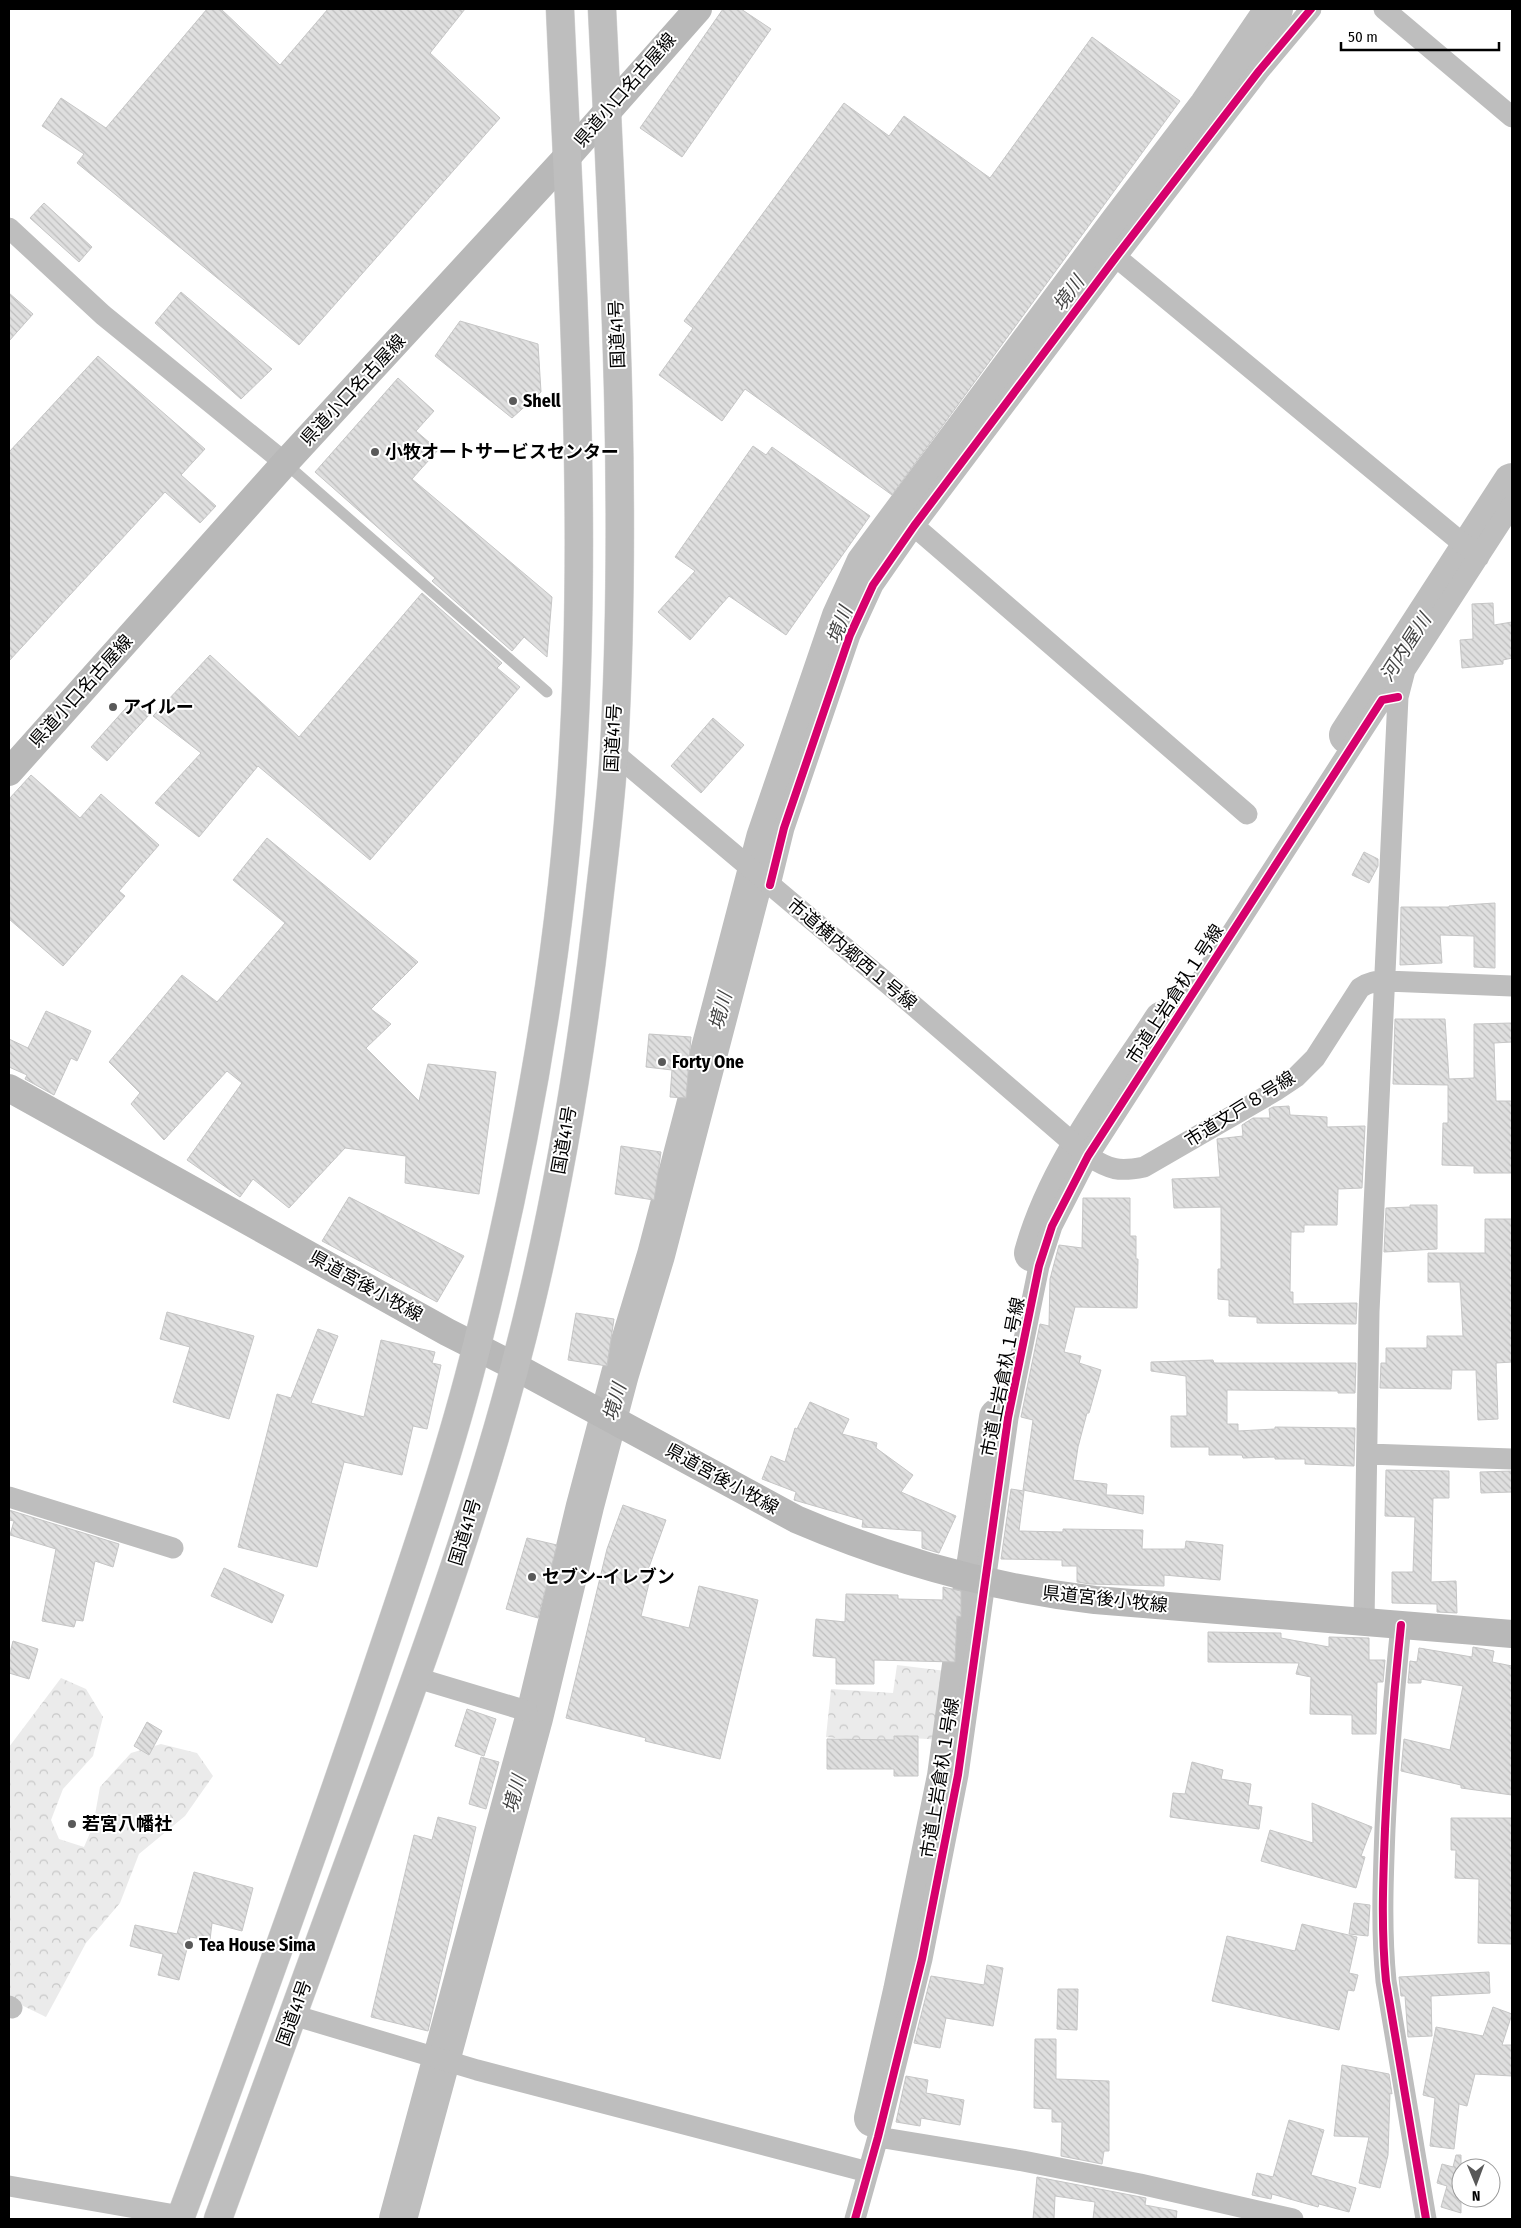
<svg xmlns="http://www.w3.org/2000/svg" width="1521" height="2228" font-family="'Fira Sans Condensed','Noto Sans JP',sans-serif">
  <defs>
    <pattern id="forest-crowns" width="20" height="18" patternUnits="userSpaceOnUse" patternTransform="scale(1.25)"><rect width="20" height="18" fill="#ebebeb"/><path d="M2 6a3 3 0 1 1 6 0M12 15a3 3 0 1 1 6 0" fill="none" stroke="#c8c8c8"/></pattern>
    <pattern id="building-back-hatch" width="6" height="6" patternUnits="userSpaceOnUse" patternTransform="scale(1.25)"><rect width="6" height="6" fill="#dfdfdf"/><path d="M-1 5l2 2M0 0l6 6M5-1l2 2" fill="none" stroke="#bebebe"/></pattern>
  </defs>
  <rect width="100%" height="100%" fill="#fff"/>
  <!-- forest -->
  <path fill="url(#forest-crowns)" d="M897,1665l57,7 -10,68 -50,-3 -3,7 -65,-7 5,-48 62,4z
    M61,1678l25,11 17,28 -10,39 -30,33 -12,31 8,19 25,8 9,-21 7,-39 31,-34 30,-9 36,9 16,23 -28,40 -46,38 -19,49 -34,40 -40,74 -37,-18v-252z"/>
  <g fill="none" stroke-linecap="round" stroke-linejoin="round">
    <!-- river -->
    <path stroke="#bebebe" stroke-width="38" d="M1348,735l164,-253
      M1033,1253c23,-84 83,-161 130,-233
      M873,2118l29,-127 44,-215 22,-163 30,-196
      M398,2219l136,-501 51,-212 35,-132 36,-119 109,-417 76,-222 24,-53 255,-342 88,-115 66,-97"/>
  </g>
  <!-- building -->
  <path fill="url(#building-back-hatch)" stroke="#c6c6c6" d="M207,9h14l59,56 48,-56h137l-35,44 70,65 -201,227 -222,-182 7,-9 -42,-28 19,-28 45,30z
    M723,9h18l30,20 -89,128 -42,-29z
    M1092,37l88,64 -288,394 -147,-106 -23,32 -63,-46 34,-47 -9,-7 160,-218 45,33 15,-20 86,62z
    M44,203l48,44 -13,15 -49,-44z
    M181,292l91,77 -31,30 -86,-76z
    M9,293l24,21 -24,27z
    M460,321l78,23 3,48 -29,26 -77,-62z
    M98,356l107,93 -24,26 35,31 -16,17 -35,-31 -156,169v-209z
    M398,378l36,33 -18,20 22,19 -26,29 140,118 -5,60 -23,-20 -12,14 -80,-70 3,-3 -120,-106z
    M753,446l13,9 6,-8 98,69 -84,119 -57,-39 -39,44 -32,-28 37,-41 -20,-14z
    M422,593l80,70 -5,5 23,19 -150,173 -112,-94 -59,71 -44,-34 46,-50 -48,-37 57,-61 89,82z
    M1493,603l1,22 18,-3v36l-9,2v4l-41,4 -2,-28 13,-1 -1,-35z
    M133,700l16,15 -42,46 -16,-14z
    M713,718l31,27 -43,48 -30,-27z
    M31,775l49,43 21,-24 58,51 -40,46 6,5 -62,70 -54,-47v-120z
    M267,838l151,124 -47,47 20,15 -25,24 53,53 9,-37 68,8 -17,122 -74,-11 1,-27 -61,-8 -56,60 -36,-29 -13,18 -53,-37 55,-77 -15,-12 -63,69 -33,-36 9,-11 -31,-31 73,-87 35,27 68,-79 -52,-43z
    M1364,852l14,7v7l-9,17 -17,-8z
    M1495,903v65l-21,-1v-31l-34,-1 2,28 -42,2 1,-58h48v-1z
    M46,1011l45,20 -14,30 -6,-3 -17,37 -29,-16 2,-4 -18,-8v-28l19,9z
    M1395,1019h50l4,60 25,-1v-54l38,-1v19l-18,1 2,58h16v72h-38v-7l-32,-1 1,-42h5v-38l-55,-1z
    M649,1034l42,3 -5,61 -16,-1 2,-27 -26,-3z
    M1289,1106l1,9 37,2v10l38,-1 -3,62 -24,1 -1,36h-33v7h-13l-1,60h3v12l64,-1 -1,21 -99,-1v-6l-28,-1v-16l-11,-1v-30h3v-62l-47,1 -2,-29 48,-2 -3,-38 26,-3 -1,-11 11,-7h17l-1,-9 4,-2z
    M621,1146l40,6 -7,48 -39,-6z
    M349,1197l115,59 -27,46 -115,-61z
    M1083,1198h47v38h6v23h2l-1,49 -62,-1 -11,45 17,4 -2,7 22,7 -12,43h-2l-9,34 -5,33 34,4 -1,11 38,1 -1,18 -120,-24 10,-70 -12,-3 19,-93 9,2 1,-47 9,-34 23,3z
    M1410,1205h27v44l-53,3 2,-44 24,-1z
    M1485,1219h27v143l-16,1 2,56 -20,1 -2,-50h-24l-1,19 -71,-1 1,-25h5v-15h41v-12h36l-3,-54h-32v-29h57z
    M167,1312l87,24 -25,83 -56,-17 17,-55 -30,-8z
    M576,1313l38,6 -7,47 -39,-6z
    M318,1329l20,7 -27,67 53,14 17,-77 54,12 -3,11 9,2 -14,64 -14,-3 -11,49 -58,-13 -27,105 -79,-20 39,-153 14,4z
    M1213,1360l1,3h142l-1,30h-17v-2l-111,-1v34h11v7l37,-2v-2l80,1 -1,38 -49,-2v-5h-30v-2l-32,1 -1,-3h-33v-8h-38v-31h16l-1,-40 -35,-5v-9z
    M810,1402l39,17 -7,15 35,9 -1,5 37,27 -12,17 55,24 -17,37 -17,-5v-17l-60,-4 1,-7 -69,-20 2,-8 -34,-13 9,-23 14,6 10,-34 2,1z
    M1386,1470l63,1v27h-16l-2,84 25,-1 1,32 -20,-1v-8l-45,-1v-31h21l2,-55 -30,-1z
    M1512,1471v21l-31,1 -1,-21z
    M1011,1489l13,2 -5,40 44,1v-3l80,1 -1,19h43l1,-8 37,4 -3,35 -56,-5v11l-74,-2 -13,-2v-16h-15v-6l-61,-1z
    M623,1505l43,15 -18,50 4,1 -11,45 48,12 10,-42 59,14 -38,159 -75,-18 1,-3 -80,-20 41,-169z
    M9,1510l110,34 -6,23 -18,-6 -12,60 -7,-1 -2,7 -32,-6 14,-72 -46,-14 4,-14 -5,-1z
    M527,1538l30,7 -19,73 -32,-9z
    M224,1568l60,27 -12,28 -61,-27z
    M943,1587l18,4v26l-4,-1 -2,46 -81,-2v24h-38v-26l-23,-2 3,-37 29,3 1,-28 52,1v4l45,1z
    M1208,1632l73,1v5l48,9v-10l40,1v22h16l-2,22h-6l-1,52h-24v-19l-42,-1 1,-37 -15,-3 3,-11 -91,-1z
    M13,1641l25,8 -9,30 -20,-6v-16z
    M1473,1647l21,4 -2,11 20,4v129l-51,-7v-3l-60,-14 3,-32 46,11 13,-64 -42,-7v4h-13l2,-22 7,1 2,-14 53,9z
    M467,1709l29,10 -12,37 -29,-10z
    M147,1722l15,9 -13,24 -15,-9z
    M894,1736h24v40h-24v-7h-67v-30l67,1z
    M481,1757l18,5 -13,47 -17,-5z
    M1192,1762l31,8 -2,9 30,5 -3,21 14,2 -3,22 -89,-12 3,-24 12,1z
    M1312,1803l60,24 -11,29 4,1 -9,31 -95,-27 9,-31 43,13z
    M438,1817l38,10 -48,204 -57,-14 43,-182 18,5z
    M1451,1818h61v126l-34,-1 1,-64 -24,-1 1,-28h-5z
    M194,1872l59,16 -11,43 -30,-8 -2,17 -20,-3 -11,43 -21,-5 5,-21 -33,-8 5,-21 42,9z
    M1354,1903l16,2 -2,31 -19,-2z
    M1302,1924l55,13 -8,36 9,2 -4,16 -6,-1 -9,40 -127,-29 15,-65 68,15z
    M987,1965l16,3 -10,58 -47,-8 -6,30 -26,-5 17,-67 53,9z
    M1489,1972l1,21 -59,3 1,40 -24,1 -3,-41h-4l-2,-19z
    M1058,1989h20l-1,41 -20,-1z
    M1493,2007l19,7 -10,31h10v31l-37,-2 -8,32 -8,-2 -5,45 -24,-3 5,-48 -12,-3 13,-68 47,9z
    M1035,2039h21v40l53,2v70h-5l-2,13 -41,-8 1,-34h-10v-13l-18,-1z
    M1342,2065l47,9 3,20 -2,-1 -2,62 -8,33 -21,-5 10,-46 -35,-1z
    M906,2076l22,4 -2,13 38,7 -4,25 -39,-7 -1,8 -24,-4z
    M1289,2120l35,10 -13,45 45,13 -7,24 -30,-8 -1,3 -46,-13 -1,5 -19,-4 5,-22 16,4z
    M1456,2155h5v58l-20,-6 6,-21 -10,-3 5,-19 11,3z
    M1037,2177l109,21 -1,7 32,6 -1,8h-83l2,-17 -40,-6 -1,23h-21z"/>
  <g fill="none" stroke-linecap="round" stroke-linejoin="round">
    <defs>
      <path id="trunk" d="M180,2219c66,-178 131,-357 192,-537 37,-110 77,-224 105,-337 38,-151 68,-305 85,-459 32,-292 11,-586 -2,-877
        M218,2219c48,-132 97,-264 145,-396 63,-171 126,-343 168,-521 31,-129 52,-261 67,-393 6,-53 13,-106 16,-159 14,-247 0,-495 -12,-741"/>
    </defs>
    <!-- trunk casing -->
    <use href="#trunk" stroke="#dbdbdb" stroke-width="29"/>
    <!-- service -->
    <path stroke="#bebebe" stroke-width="11" d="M285,463l262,229"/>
    <!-- minor -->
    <path stroke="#bebebe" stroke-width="21" d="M1384,9l128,108
      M9,228l94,87 182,148
      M1116,257l363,300
      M914,526l333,288
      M614,753l286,241 188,162c22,14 31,16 56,11l131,-76 21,-14 19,-19 45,-70c9,-6 16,-7 26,-7l126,5
      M770,885l14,-57 66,-193 23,-50 41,-59 202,-269 143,-186 52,-62
      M1368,1454l144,5
      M9,1497l164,51
      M1364,1622l5,-310 29,-615 7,-27 107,-165
      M1401,1625c-7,68 -13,136 -16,204 -2,51 -4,101 1,152l40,238
      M417,1678l110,33
      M9,2006l3,2
      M293,2015l184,55 391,102
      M878,2137l145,24 117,23 153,35
      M9,2186l172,30
      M855,2219l23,-82 44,-178 36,-184 50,-357 31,-152 13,-40 36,-70 294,-456 16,-3"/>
    <!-- secondary -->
    <path stroke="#b8b8b8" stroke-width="28" d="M9,772l276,-309 282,-306 131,-148
      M9,1088l438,244 67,34 282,153c96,41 195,69 299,81l417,34"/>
    <!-- trunk -->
    <use href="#trunk" stroke="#bebebe" stroke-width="28"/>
    <defs>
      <path id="cycleway" d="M770,885l14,-57 66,-193 23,-50 41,-59 202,-269 143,-186 52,-62
        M1401,1625c-7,68 -13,136 -16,204 -2,51 -4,101 1,152l40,238
        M855,2219l23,-82 44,-178 36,-184 50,-357 31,-152 13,-40 36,-70 294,-456 16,-3"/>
    </defs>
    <!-- cycleway casing -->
    <use href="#cycleway" stroke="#fff" stroke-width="11"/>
    <!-- cycleway -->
    <use href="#cycleway" stroke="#d6006c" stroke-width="8"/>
  </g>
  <!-- markers -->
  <g fill="#595959" stroke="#fff" stroke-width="2">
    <circle cx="513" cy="401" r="5"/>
    <circle cx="375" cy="452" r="5"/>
    <circle cx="113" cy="707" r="5"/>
    <circle cx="662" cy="1062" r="5"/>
    <circle cx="532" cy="1577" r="5"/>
    <circle cx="72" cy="1824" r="5"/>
    <circle cx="189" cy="1945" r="5"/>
  </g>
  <g text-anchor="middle" stroke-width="4" stroke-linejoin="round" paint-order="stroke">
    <!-- street labels -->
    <g font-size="18" fill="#000" stroke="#fff">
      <text transform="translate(625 90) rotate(-49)" y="6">県道小口名古屋線</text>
      <text transform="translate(617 334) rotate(-92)" y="6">国道41号</text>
      <text transform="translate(353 390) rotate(-47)" y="6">県道小口名古屋線</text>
      <text transform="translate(81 691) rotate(-48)" y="6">県道小口名古屋線</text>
      <text transform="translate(613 738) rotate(-87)" y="6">国道41号</text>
      <text transform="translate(852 954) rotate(40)" y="6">市道横内郷西１号線</text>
      <text transform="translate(1175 994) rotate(-57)" y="6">市道上岩倉杁１号線</text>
      <text transform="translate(1240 1109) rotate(-32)" y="6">市道文戸８号線</text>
      <text transform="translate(564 1140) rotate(-80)" y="6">国道41号</text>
      <text transform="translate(366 1286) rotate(29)" y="6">県道宮後小牧線</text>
      <text transform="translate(1003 1377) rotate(-79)" y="6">市道上岩倉杁１号線</text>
      <text transform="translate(722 1479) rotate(29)" y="6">県道宮後小牧線</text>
      <text transform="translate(465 1532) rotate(-73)" y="6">国道41号</text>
      <text transform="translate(1105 1599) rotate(6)" y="6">県道宮後小牧線</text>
      <text transform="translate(940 1778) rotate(-81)" y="6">市道上岩倉杁１号線</text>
      <text transform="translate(294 2013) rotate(-70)" y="6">国道41号</text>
    </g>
    <!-- poi labels -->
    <g font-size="18" font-weight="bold" fill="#000" stroke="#fff" text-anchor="start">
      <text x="523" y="407">Shell</text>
      <text x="385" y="458">小牧オートサービスセンター</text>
      <text x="123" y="713">アイルー</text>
      <text x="672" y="1068">Forty One</text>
      <text x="542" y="1583">セブン-イレブン</text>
      <text x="82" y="1830">若宮八幡社</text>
      <text x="199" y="1951">Tea House Sima</text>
    </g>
    <!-- water labels -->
    <g font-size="19" font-style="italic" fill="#434343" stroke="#fff">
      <text transform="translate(1068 293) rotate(-53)" y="7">境川</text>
      <text transform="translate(839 625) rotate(-69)" y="7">境川</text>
      <text transform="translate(1405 647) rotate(-57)" y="7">河内屋川</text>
      <text transform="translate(720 1011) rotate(-75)" y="7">境川</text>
      <text transform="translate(614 1402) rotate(-74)" y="7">境川</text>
      <text transform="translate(514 1794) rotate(-75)" y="7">境川</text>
    </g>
  </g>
  <!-- border -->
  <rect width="1521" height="2228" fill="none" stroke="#000000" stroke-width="20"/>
  <!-- north arrow -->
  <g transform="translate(1476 2183) rotate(179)"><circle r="24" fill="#ffffff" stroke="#999999"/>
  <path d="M0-4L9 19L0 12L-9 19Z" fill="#595959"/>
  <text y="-8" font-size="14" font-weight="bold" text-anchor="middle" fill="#000000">N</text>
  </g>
  <!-- scale -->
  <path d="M1341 42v8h158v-8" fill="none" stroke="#000000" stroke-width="2.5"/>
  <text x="1348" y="42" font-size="15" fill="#000000" stroke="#ffffff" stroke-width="4" paint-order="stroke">50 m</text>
</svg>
